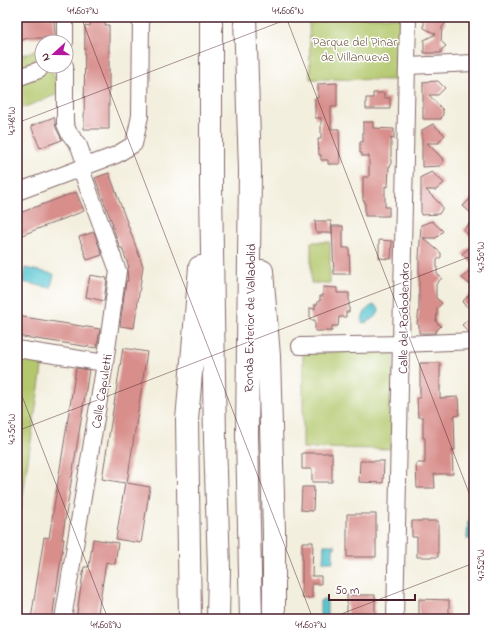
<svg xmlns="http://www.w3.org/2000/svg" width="491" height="636" font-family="'Indie Flower',sans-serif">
  <rect width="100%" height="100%" fill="#fff"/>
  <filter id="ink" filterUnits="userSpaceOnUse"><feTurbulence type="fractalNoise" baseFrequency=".025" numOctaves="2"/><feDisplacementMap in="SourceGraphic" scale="8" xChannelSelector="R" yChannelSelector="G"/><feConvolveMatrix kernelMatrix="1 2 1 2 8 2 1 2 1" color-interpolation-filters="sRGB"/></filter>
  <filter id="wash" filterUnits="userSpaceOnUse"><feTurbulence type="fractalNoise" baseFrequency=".012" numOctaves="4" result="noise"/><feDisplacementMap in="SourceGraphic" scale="16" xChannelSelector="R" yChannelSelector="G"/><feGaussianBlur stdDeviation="0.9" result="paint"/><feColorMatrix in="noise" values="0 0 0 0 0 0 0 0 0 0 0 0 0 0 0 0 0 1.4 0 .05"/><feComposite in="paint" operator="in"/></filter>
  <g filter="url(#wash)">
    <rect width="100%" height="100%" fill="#f3efde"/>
    <!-- green -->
    <path fill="#b3c86d" stroke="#7e744c" d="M309,17h91v63l-90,-1z
      M42,48v18h8l11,27 -44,17v-53z
      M311,242h19v41h-19z
      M394,350l-3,99 -88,-1v-95z
      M17,358l26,3 -25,166h-1z"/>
    <!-- water -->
    <path fill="#59c6d1" stroke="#52727e" d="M25,268l29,6 -3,14 -29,-6z
      M374,305c13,5 -3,16 -10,18l-2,-1c0,-7 5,-15 12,-17z
      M472,519l2,2v18h-7l1,-18h3z
      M324,545h11v3h-2v14h-10z
      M324,599l3,2v16h-7v-16z"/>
    <g id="blocks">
      <!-- building -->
      <path fill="#d88e8b" d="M17,17h37l1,21h-27l-11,4z
        M91,17h15l-1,8h4v104h-25l1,-104 5,1z
        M424,17h18l3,3v4l-3,3 -1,14 5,5 -5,4v3h-17v-13l12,-6 -12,-6z
        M438,81l7,7 -7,7h-9l14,15v4l-2,5h-18v-37z
        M337,83v24h-6v22h8l1,35h-12v-4h-7v-5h-2l-1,-16h3v-21h-6v-20h3v-14z
        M373,93h11v5h6v11h-24v-11h7z
        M54,117l2,11 6,12 -22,8 -9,-22z
        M363,122h10v6l21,1v10l-3,-1v28h-2l-1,21 -3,-1v21h4v9h-24v-15h-2v-24h6v-21h-7v-3h-2v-11h3z
        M433,124l12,11 -5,5 -1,3h-12l15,15 1,4 -3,4 -18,1v-37z
        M432,172l12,11 -8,7h-10l16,16v3l-3,5 -18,1v-38z
        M109,173l34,93 -9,62 -14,-2 6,-45h2l-1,-11 2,-3 -7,-19h-2l-8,-23h1l-18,-47z
        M76,192l8,19 -62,24 -5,-14v-7z
        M474,195v21l-11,-10z
        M474,219v21l-11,-10z
        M315,221h16l1,12h-16z
        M432,221l11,10 -7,7h-13l18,15v4l-4,3v14l5,4 -6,6v14l6,5 -5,5v5l-1,9 5,4 -5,5v2h-17v-8l-2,-1 2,-15v-51l2,-33z
        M332,226h11v22h6l1,26h-16z
        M94,232l8,23 -15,5 -8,-23z
        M379,240l13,1 -1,18 -12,-1z
        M474,243v22l-12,-11z
        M474,266v22l-12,-10z
        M90,275l17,3 -3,23 -18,-4z
        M323,287l14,1v5h12v19h-3v5h-7l-1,9h-6v5h-17v-11h-5v-12l5,1v-5l2,1 1,-4h2v-5h3z
        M474,290v23l-12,-11z
        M474,314v18h-5l-7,-7z
        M17,316l83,13 -3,19 -80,-12z
        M123,348l24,4 -20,131 23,4 -9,56 -25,-4 9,-56 -23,-4z
        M420,363h20v35l18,-1 1,18 -5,1 1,34h-3l1,24h-19l1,14h-18l-1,-25h9v-25h-2v-21h-5l-1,-19h3z
        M76,368l13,2 -27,169h2l-12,80h-21l13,-82 5,1z
        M302,453h30v29h-20v-13h-10z
        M360,461h24l-1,22 -24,-1z
        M302,487h12l-1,24 -12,-1z
        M347,514h29v43h-29z
        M412,521h26v36h-21v-20h-5z
        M93,539l25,4 -3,21 -9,-2 -9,57h-21l8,-52h5z
        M302,542h11l-1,34h9v8h-9v14h-10z
        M347,595h28v24h-28z
        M419,599l30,1v19h-24v-3l-6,-1z"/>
    </g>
  </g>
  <g filter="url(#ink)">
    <use href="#blocks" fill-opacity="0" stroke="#85686a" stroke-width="1"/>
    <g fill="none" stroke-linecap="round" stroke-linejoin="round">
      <defs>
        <path id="minor" d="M65,17v25
          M65,66v58l4,9 10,13 7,20
          M408,66l66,-3
          M17,78l22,-8
          M17,192l99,-37 18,-11 6,-28 1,-99
          M300,346l102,-2 72,-3
          M17,349l88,14
          M63,619l42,-256 13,-92 -37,-102
          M395,619l13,-602"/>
        <path id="highway" d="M211,17v170l4,253 4,129 -1,50
          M245,17l5,153 -3,265 4,184
          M262,271l7,85 5,175v88
          M190,619l-3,-199 13,-153"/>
      </defs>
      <!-- minor casing -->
      <use href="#minor" stroke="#85686a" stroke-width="18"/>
      <!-- highway casing -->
      <use href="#highway" stroke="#85686a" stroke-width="24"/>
      <!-- minor -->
      <use href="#minor" stroke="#fff" stroke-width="16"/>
      <!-- highway -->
      <use href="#highway" stroke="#fff" stroke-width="22"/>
    </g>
  </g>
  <!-- ticks -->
  <path fill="none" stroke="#4a1f2b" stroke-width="1" stroke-opacity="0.45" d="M81,17l232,602M286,17l188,489M17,123l276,-106M17,383l91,236M17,431l457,-176M328,619l146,-56"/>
  <g text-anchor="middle" stroke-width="3" stroke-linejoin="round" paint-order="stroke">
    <!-- park labels -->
    <g font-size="13" fill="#6f5a42" stroke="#fff">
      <text x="355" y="46">Parque del Pinar<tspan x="355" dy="15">de Villanueva</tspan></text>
    </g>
    <!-- street labels -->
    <g font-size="13" fill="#4a1f2b" stroke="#fff">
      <text transform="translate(249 318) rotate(-89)" y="5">Ronda Exterior de Valladolid</text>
      <text transform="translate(403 318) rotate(-89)" y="5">Calle del Rododendro</text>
      <text transform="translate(101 391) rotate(-81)" y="5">Calle Capuletti</text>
    </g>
  </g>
  <!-- margin -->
  <rect width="491" height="636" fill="none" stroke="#fff" stroke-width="44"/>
  <!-- north arrow -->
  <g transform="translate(54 54) rotate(249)"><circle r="19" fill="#ffffff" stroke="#b7a5aa"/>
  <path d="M0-3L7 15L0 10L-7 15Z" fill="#b5179e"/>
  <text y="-6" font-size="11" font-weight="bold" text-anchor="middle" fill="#4a1f2b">N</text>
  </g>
  <!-- scale -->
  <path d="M329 594v6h86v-6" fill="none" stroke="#4a1f2b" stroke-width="2"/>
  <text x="335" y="594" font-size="12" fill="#4a1f2b" stroke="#ffffff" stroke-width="3" paint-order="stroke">50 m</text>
  <rect x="22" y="22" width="447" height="592" fill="none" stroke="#4a1f2b" stroke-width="1.5"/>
  <g font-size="10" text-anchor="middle" fill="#4a1f2b">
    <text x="83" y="14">41.607°N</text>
    <text x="288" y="14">41.606°N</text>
    <text transform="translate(11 121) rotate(-90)" y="4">4.748°W</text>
    <text transform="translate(480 257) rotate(-90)" y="4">4.750°W</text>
    <text transform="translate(11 429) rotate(-90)" y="4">4.750°W</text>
    <text transform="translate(480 565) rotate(-90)" y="4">4.752°W</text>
    <text x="106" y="628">41.608°N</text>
    <text x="311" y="628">41.607°N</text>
  </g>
</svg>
